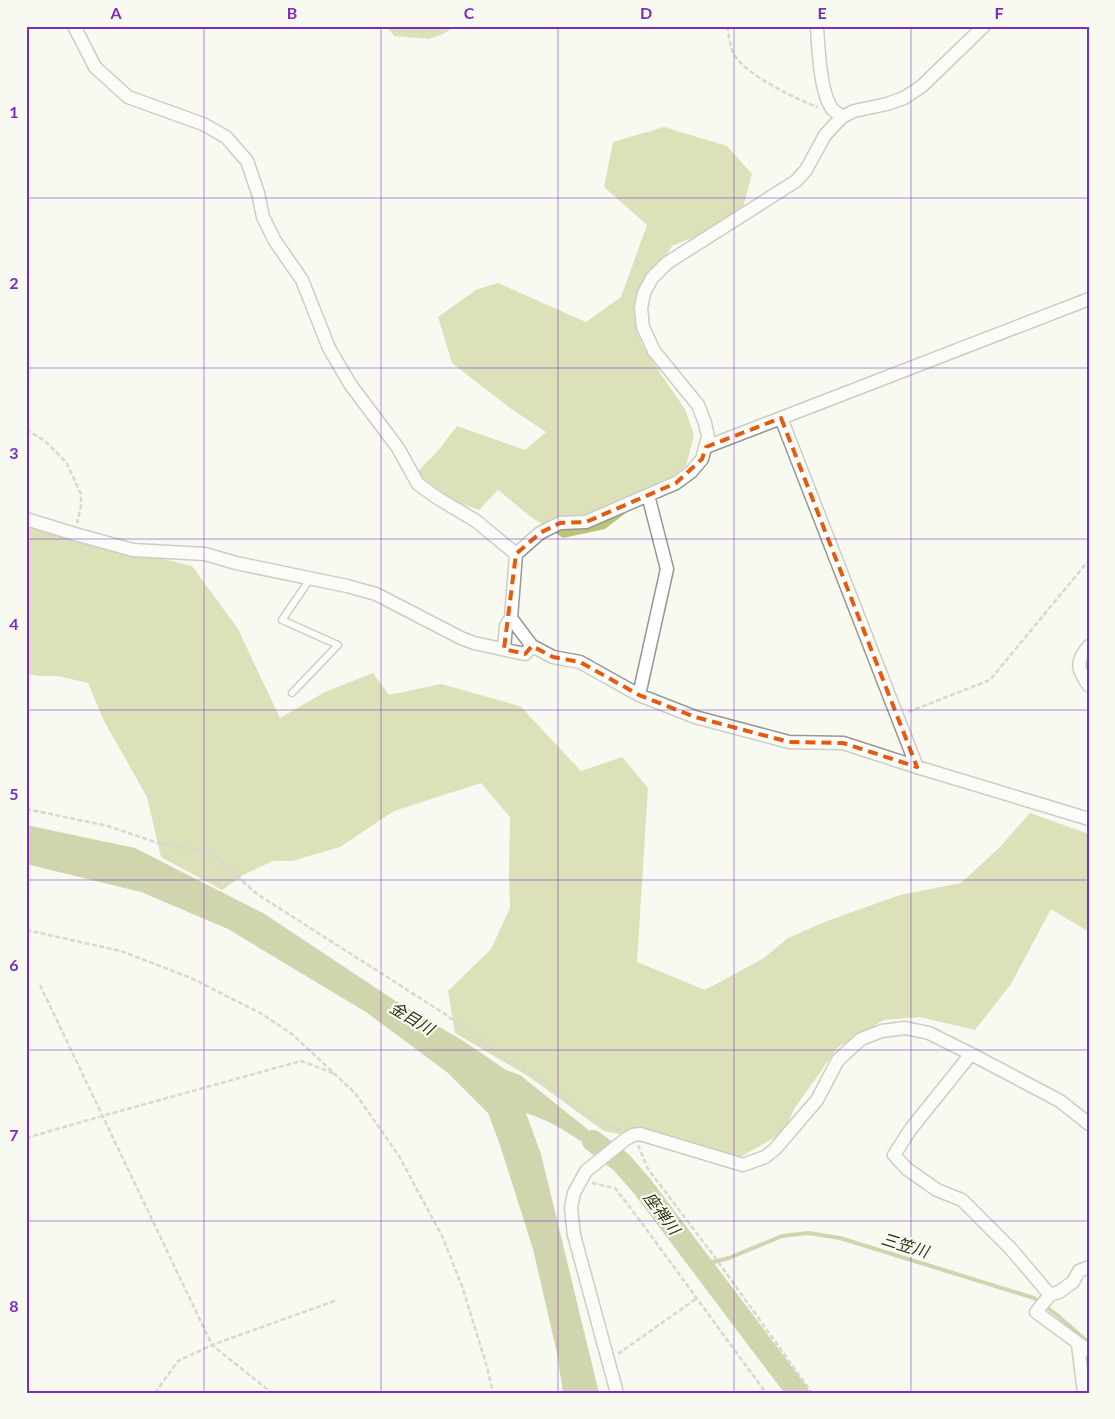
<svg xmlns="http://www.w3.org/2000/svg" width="1115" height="1419" font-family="Lato,'Noto Sans JP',sans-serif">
  <rect width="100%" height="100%" fill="#f8f9f1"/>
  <!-- forest -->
  <path fill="#bac377" d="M386,26h70l-13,8 -14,5 -35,-3z
    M664,127l63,19 25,28 -12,45 -68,27 -38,61 7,36 21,33 23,33 9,26 -8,31 -81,63 -42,9 -32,-21 -33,-27 -19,20 -52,-18 -10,-20 21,-21 19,-25 68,24 21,-18 -36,-24 -58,-45 -14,-46 38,-27 22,-7 88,39 35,-25 26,-72 -43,-38 9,-45z
    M26,522l3,4 163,40 46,63 42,89 45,-26 48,-19 16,22 52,-11 79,22 61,65 41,-14 26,31 -11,174 68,28 59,-32 24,-20 39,-17 73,-26 61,-12 39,-36 30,-34 59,21v98l-38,-23 -40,75 -36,46 -55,-13 -36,3 -46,27 -44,62 -10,23 -45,26 -135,-27 -76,-55 -73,-43 -7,-42 43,-42 19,-41 -1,-35 1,-56 -29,-34 -87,28 -54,36 -48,14h-19l-30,14 -21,15 -61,-33 -14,-60 -43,-76 -16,-38 -30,-7h-19l-13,-2z"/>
  <!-- water -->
  <path fill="#a0a95e" d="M26,825l109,23 128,65 131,87 71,42 41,28 14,5 66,53 41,41 18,20c-36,-26 -76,-63 -119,-76l15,41 58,239h-36l-6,-40 -24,-104 -34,-107 -11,-29 -40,-40 -82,-61 -138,-83 -87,-37 -115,-28z"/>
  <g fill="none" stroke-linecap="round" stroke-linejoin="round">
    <!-- stream -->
    <path stroke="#a0a95e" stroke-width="4" d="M701,1265l28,-7 53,-22 26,-3 32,5 194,60 23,17 32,28"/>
    <!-- river -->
    <path stroke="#a0a95e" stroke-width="22" d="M593,1141l28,21 21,24 156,207"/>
    <defs>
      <path id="service" d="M292,693l46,-48 -56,-25 28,-41"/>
      <path id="minor" d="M74,26l21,41 33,30 75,27 23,13 21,24 11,32 5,24 12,24 27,39 27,68 21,36 48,64 20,36 21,15 37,22 40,33
        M817,26c1,20 3,69 16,84 3,2 7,5 9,7
        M984,26l-62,60 -18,12 -17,6 -33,7 -12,6 -17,18 -19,35 -10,11 -129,82 -15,15 -8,15 -3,15 2,19 11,24 44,54 7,18 3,14 -6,22 -11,13 -15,11 -90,39 -26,1 -20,10 -24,21 -5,64 21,28 21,11 27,5 59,33 56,22 94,25 54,1 74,24 172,52
        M781,418l136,349
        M706,447l383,-148
        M26,519l49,15 58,16 72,4 31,9 111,23 29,8 85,44 13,5 51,11 7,-8
        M1089,646c-14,16 -12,23 0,40
        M504,649l2,-23 5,-8
        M639,695l28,-126 -19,-74
        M971,1054l-61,76 -16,25 13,14 30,21 25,10 49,49 39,46
        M1050,1295l-14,17 53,39
        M1050,1295l9,-3 14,-10 6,-11 10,-4
        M1078,1344l6,49
        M617,1393l-43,-158 -3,-27 3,-15 12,-22 40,-32 7,-4 7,-1 103,31 22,-8 10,-8 42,-49 21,-40 23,-21 21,-8 23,-3 24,5 42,21 89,47 29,23"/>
    </defs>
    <!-- service casing -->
    <use href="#service" stroke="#979891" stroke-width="9"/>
    <!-- minor casing -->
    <use href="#minor" stroke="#979891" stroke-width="15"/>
    <!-- path -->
    <path stroke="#afb0aa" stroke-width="2.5" stroke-dasharray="5 2.5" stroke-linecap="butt" d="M727,26c2,10 3,22 8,30 12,19 62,44 83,51
      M26,430l18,10 22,22 15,32v12l-4,17
      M908,712l82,-32 99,-120
      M26,809l82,17 53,18 44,7 7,3 45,40 188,120 67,50 29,15 36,31 19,11 24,9
      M26,930l95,21 70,27 71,36 30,20 63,59 44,63 44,82 20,51 24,78 6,26
      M40,985l172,360 60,48
      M26,1138l76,-22 199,-55 32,12
      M638,1145l10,24 66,87 98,137
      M592,1183l23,5 26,34 125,171
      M618,1354l79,-56
      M155,1393l23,-32 34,-16 125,-45"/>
    <!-- service -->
    <use href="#service" stroke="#fff" stroke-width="6"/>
    <!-- minor -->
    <use href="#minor" stroke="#fff" stroke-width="12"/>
  </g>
  <!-- marked area -->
  <path d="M0 0H1115V1419H0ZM781,418l136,349 -74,-24 -54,-1 -94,-25 -56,-22 -59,-33 -27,-5 -21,-11 -7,8 -21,-5 12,-95 24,-21 20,-10 26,-1 90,-39 26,-24 4,-12z" fill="#f8f9f1" fill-opacity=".55" fill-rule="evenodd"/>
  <path fill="none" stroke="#e8590c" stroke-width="4" stroke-dasharray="10 6" stroke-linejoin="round" d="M781,418l136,349 -74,-24 -54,-1 -94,-25 -56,-22 -59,-33 -27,-5 -21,-11 -7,8 -21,-5 12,-95 24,-21 20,-10 26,-1 90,-39 26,-24 4,-12z"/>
  <!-- grid -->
  <path fill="none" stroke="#7b2cbf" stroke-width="1" stroke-opacity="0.55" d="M204,26v1367M381,26v1367M558,26v1367M734,26v1367M911,26v1367M26,198h1063M26,368h1063M26,539h1063M26,710h1063M26,880h1063M26,1050h1063M26,1221h1063"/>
  <g text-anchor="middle" stroke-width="4.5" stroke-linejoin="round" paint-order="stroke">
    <!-- water labels -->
    <g font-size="16" font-style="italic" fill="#2d310f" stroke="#f8f9f1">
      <text transform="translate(412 1018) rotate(31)" y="6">金目川</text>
      <text transform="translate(662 1213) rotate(53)" y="6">座禅川</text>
      <text transform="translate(905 1245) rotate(17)" y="6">三笠川</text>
    </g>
  </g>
  <!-- border -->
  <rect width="1115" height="1419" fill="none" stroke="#f8f9f1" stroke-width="55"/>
  <rect x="28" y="28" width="1060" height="1364" fill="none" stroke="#7b2cbf" stroke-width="2"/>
  <g font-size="16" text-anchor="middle" font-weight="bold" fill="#7b2cbf">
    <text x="116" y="19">A</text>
    <text x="292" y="19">B</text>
    <text x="469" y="19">C</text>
    <text x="646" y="19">D</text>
    <text x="822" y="19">E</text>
    <text x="999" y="19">F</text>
    <text x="14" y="118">1</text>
    <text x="14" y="289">2</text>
    <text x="14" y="459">3</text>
    <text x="14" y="630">4</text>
    <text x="14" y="800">5</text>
    <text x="14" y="971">6</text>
    <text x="14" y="1141">7</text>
    <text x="14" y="1312">8</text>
  </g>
</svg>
